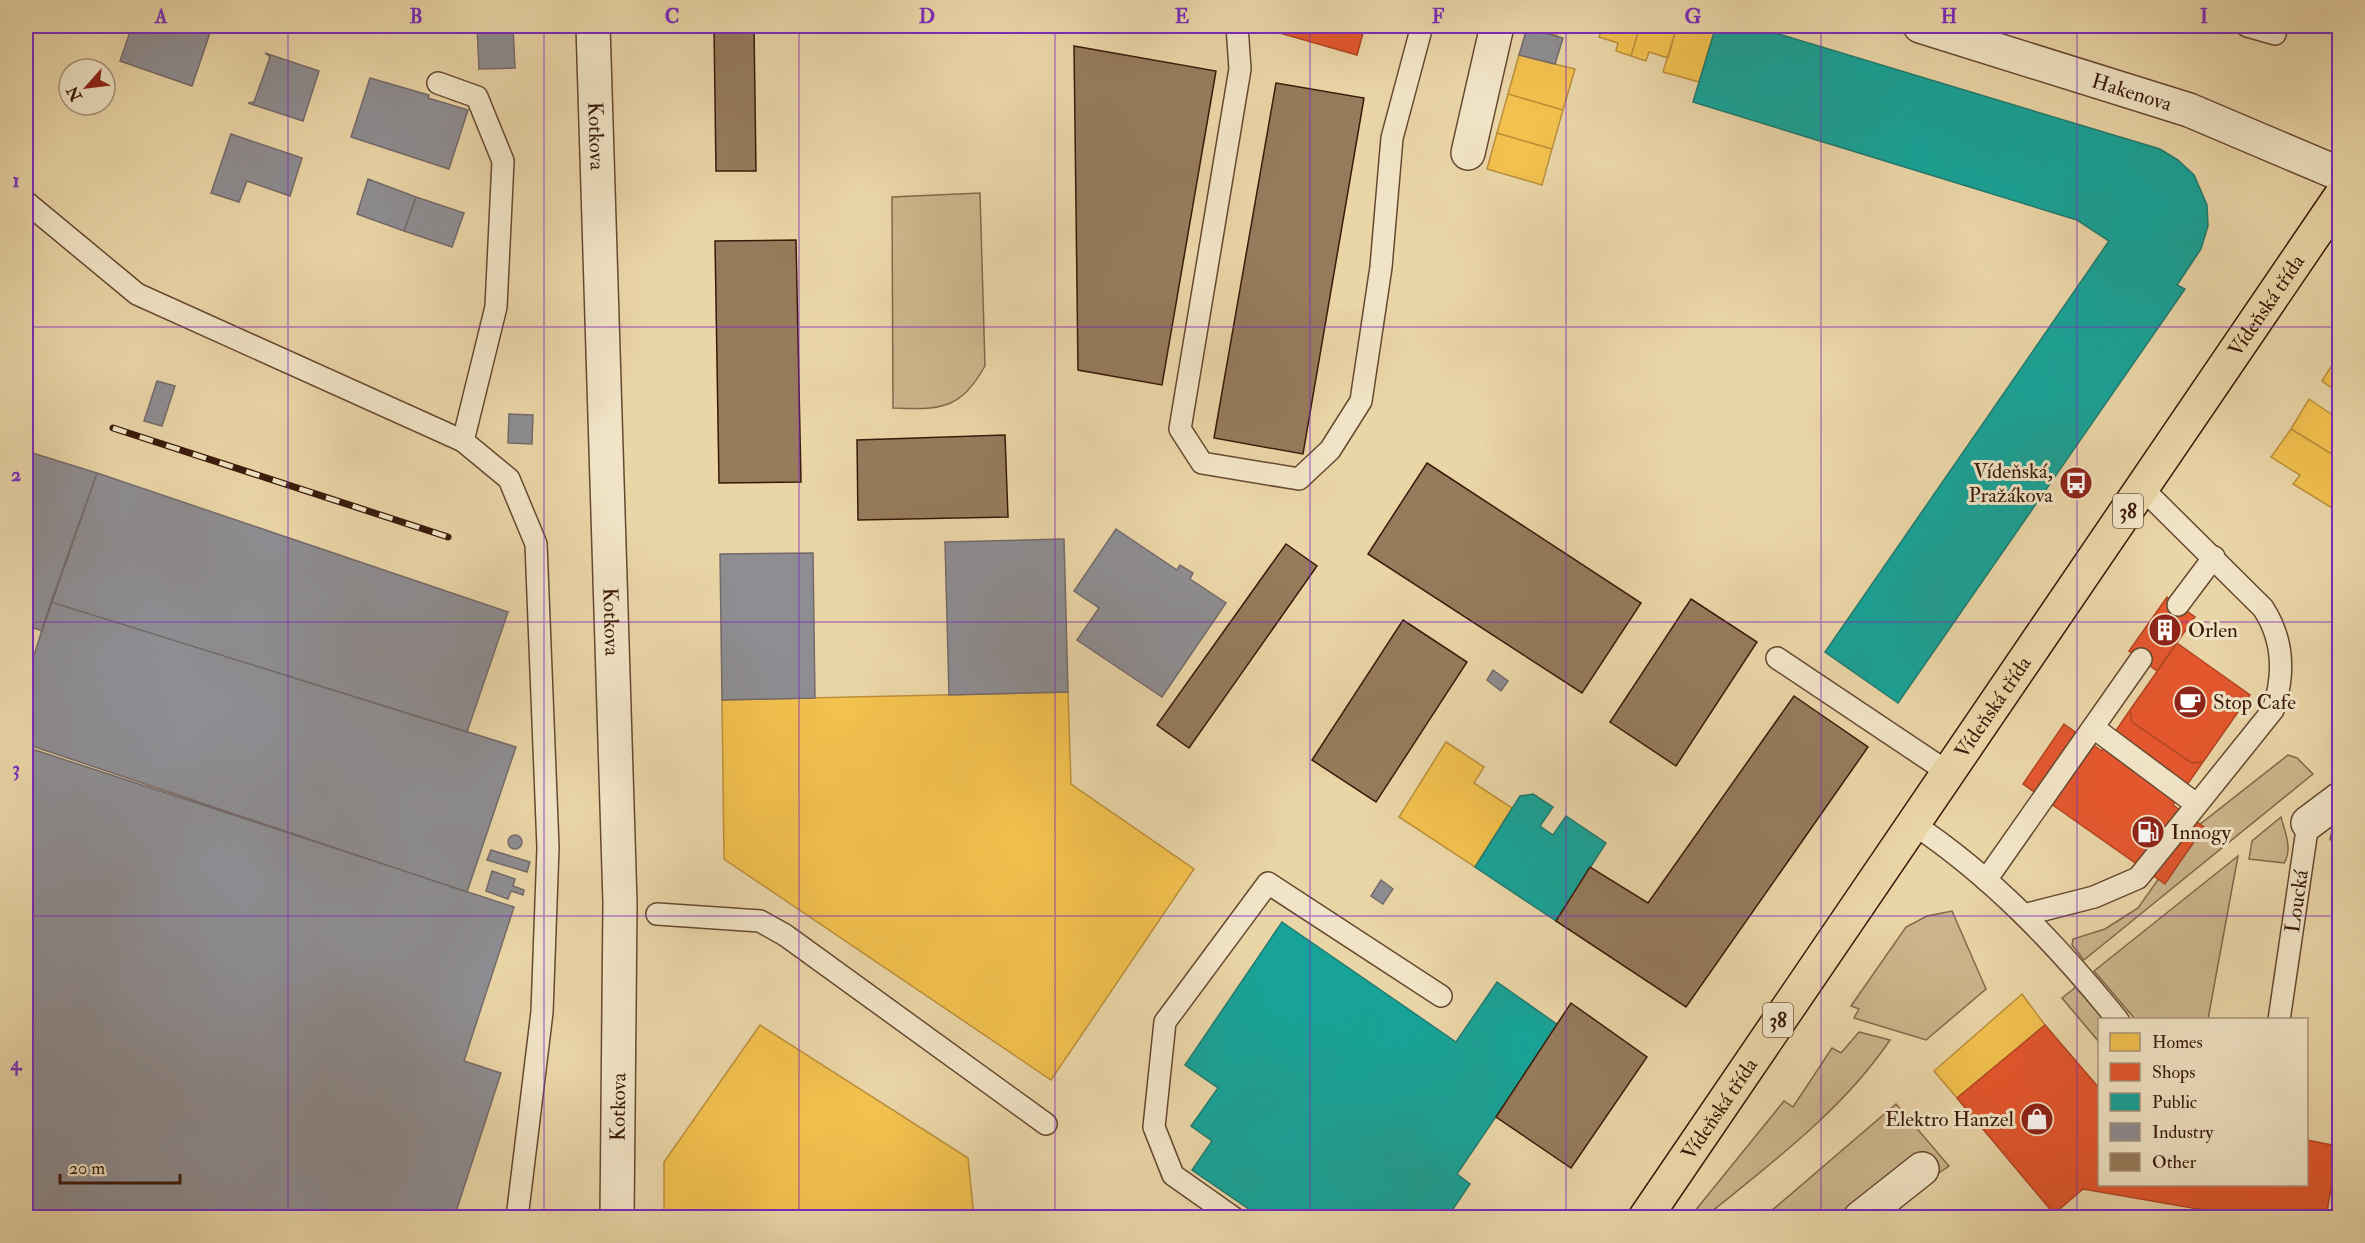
<svg xmlns="http://www.w3.org/2000/svg" width="2365" height="1243" font-family="'IM FELL Double Pica',serif">
  <rect width="100%" height="100%" fill="#ead5a7"/>
  <filter id="stains"><feTurbulence type="fractalNoise" baseFrequency=".00333" numOctaves="4"/><feColorMatrix values="0 0 0 0 .2 0 0 0 0 .09 0 0 0 0 .02 0 0 0 .5 -.17"/></filter>
  <radialGradient id="worn" r=".72"><stop offset=".6" stop-color="#630" stop-opacity="0"/><stop offset="1" stop-color="#630" stop-opacity=".3"/></radialGradient>
  <!-- green -->
  <path fill="#ccb58c" stroke="#83684b" stroke-width="1.5" d="M980,193l5,173c-25,44 -45,44 -92,42l-1,-211z
    M2288,755l9,3 16,16 -229,186 -12,-15 1,-6 32,-10 33,-21 24,-34 6,4 24,-33 2,-16z
    M2281,817c4,15 12,33 3,46l-35,-4 3,-18z
    M2339,825v24l-9,-10 2,-8z
    M2238,856l-30,163h-73l-41,-48z
    M1952,911l34,78 -60,51 -72,-22 5,-9 -8,-3 55,-79 21,-11z
    M2076,987l28,32 -4,1 -1,22 -37,-44z
    M1859,1032l31,8c-48,71 -120,124 -185,177h-15l94,-116 9,6 39,-59 9,5z
    M1896,1104l53,62 -15,10 -15,-18 -77,59 -79,1z"/>
  <!-- homes -->
  <path fill="#f2c14e" stroke="#bb8f3a" stroke-width="1.5" d="M1528,26h31l-3,10 -29,-8z
    M1580,26h23l-2,6z
    M1603,26h37l-9,30 -15,-5 2,-8 -19,-6z
    M1640,26h37l-9,32 -19,-6 -3,9 -15,-5z
    M1677,26h39l-17,56 -36,-10z
    M1519,55l56,14 -12,41 -55,-16z
    M1508,94l55,16 -11,39 -55,-16z
    M1497,133l55,16 -10,36 -55,-16z
    M2334,362l6,4v28l-18,-13z
    M2309,399l28,19 3,-5v46l-49,-30z
    M2291,429l49,30v38l-8,11 -39,-24 7,-9 -29,-18z
    M1068,692l3,92 123,85 -143,211 -327,-221 -2,-159z
    M1446,742l38,25 -10,16 38,25 -37,59 -76,-50z
    M2022,994l23,31 -88,73 -23,-27z
    M760,1025l208,133 6,60h-310v-56z"/>
  <!-- shops -->
  <path fill="#e4572e" stroke="#b14523" stroke-width="1.5" d="M1277,26h88l-8,29 -81,-23z
    M2167,597l28,20 -38,54 -28,-20z
    M2177,643l73,52 -47,67 -11,1 -60,-41 -2,-12z
    M2130,710l2,12 60,41 11,-1 -30,43 31,22 -39,57 -142,-100 41,-60 38,27z
    M2045,1025l55,64v95h206v-44l32,6 -12,72h-118l2,-7 -127,-22 -29,25 -97,-116z"/>
  <!-- public -->
  <path fill="#17a398" stroke="#227a6d" stroke-width="1.5" d="M1716,26h36l408,123 18,11 16,15 13,30 1,21 -7,23 -24,36 8,4 -287,414 -73,-51 284,-411 -32,-21 -384,-118z
    M1533,794l20,13 -13,19 13,9 13,-19 40,27 -50,78 -81,-54 45,-71z
    M1282,922l174,120 41,-60 61,43 -101,149 13,10 -23,34h-185l-70,-48 20,-29 -21,-15 27,-38 -33,-23z"/>
  <!-- industry -->
  <path fill="#8d8d92" stroke="#746a69" stroke-width="1.5" d="M132,26l80,1 -20,59 -72,-25z
    M477,26h36l2,42 -36,1z
    M1527,28l36,10 -8,26 -36,-9z
    M265,53l54,18 -16,50 -55,-18 6,-1 16,-45z
    M370,78l59,17 -1,3 40,12 -19,59 -98,-32z
    M231,134l71,24 -12,38 -43,-15 -8,21 -28,-9z
    M368,179l48,18 -12,34 -47,-17z
    M416,197l48,16 -12,34 -48,-16z
    M157,381l18,5 -13,40 -18,-5z
    M509,414l24,1 -1,29 -24,-1z
    M26,451l71,22 -55,158 -16,-6z
    M97,473l411,139 -41,120 -416,-130z
    M1116,529l61,41 3,-5 13,8 -3,6 36,24 -64,94 -85,-57 22,-32 -25,-17z
    M1064,539l4,153 -119,3 -4,-153z
    M813,553l2,145 -93,2 -2,-146z
    M51,602l465,145 -49,145 -441,-148v-64z
    M1493,670l15,11 -7,10 -14,-11z
    M26,747l488,160 -50,154 37,12 -47,145h-428z
    M508 842a7 7 0 1 1 14 0a7 7 0 1 1-14 0Z
    M491,850l39,12 -3,10 -40,-12z
    M492,871l23,8 -2,7 11,4 -1,5 -12,-4 -3,8 -22,-8z
    M1381,880l12,9 -10,15 -12,-8z"/>
  <!-- building -->
  <path fill="#967b5c" stroke="#3a1a0a" stroke-width="1.5" d="M714,26h40l2,145h-40z
    M1074,46l142,25 -54,314 -84,-15z
    M1276,83l88,15 -61,356 -89,-16z
    M796,240l5,242 -82,1 -4,-242z
    M1005,435l3,82 -150,3 -1,-80z
    M1427,463l214,140 -59,90 -214,-139z
    M1286,544l31,22 -128,182 -32,-23z
    M1691,599l66,43 -81,124 -66,-44z
    M1403,620l64,42 -91,140 -64,-42z
    M1794,696l74,51 -182,260 -130,-86 34,-54 58,36z
    M1571,1003l76,54 -76,111 -75,-51z"/>
  <g fill="none" stroke-linecap="round" stroke-linejoin="round">
    <defs>
      <g id="service">
        <path d="M1237,26l3,43 -60,360 22,34 97,16 31,-29 31,-49 20,-134 11,-129 30,-112"/>
        <path d="M2247,26l28,8 2,-8"/>
        <path d="M438,83l39,14 26,64 -7,146 -33,134 46,38 27,65 12,304 -6,164 -25,206"/>
        <path d="M26,202l111,92 326,147"/>
        <path d="M2178,605l36,-48"/>
        <path d="M1777,658l172,115"/>
        <path d="M2094,728l102,76"/>
        <path d="M1912,823c80,53 146,123 206,197"/>
        <path d="M1986,880l155,-221"/>
        <path d="M657,914l103,7 25,14 261,189"/>
        <path d="M2024,915l70,-18 44,-19 135,-168c12,-36 11,-70 -10,-102l-120,-119"/>
        <path id="s1" d="M2279,1020l29,-197"/>
        <path d="M1234,1218l-61,-43 -19,-48 11,-105 103,-139 173,113"/>
      </g>
      <g id="minor">
        <path id="s2" d="M593,26l27,877 -3,315"/>
        <path id="s3" d="M1920,26l269,84 151,64"/>
        <path d="M1468,153l29,-127"/>
        <path d="M2308,823l32,-24"/>
        <path d="M1860,1218l62,-49"/>
      </g>
      <g id="primary">
        <path id="s4" d="M1645,1218l695,-1021"/>
      </g>
    </defs>
    <!-- service casing -->
    <use href="#service" stroke="#664931" stroke-width="24"/>
    <!-- minor casing -->
    <use href="#minor" stroke="#664931" stroke-width="36"/>
    <!-- primary casing -->
    <use href="#primary" stroke="#3a1a0a" stroke-width="36"/>
    <!-- service -->
    <use href="#service" stroke="#f1e4c6" stroke-width="21"/>
    <!-- minor -->
    <use href="#minor" stroke="#f1e4c6" stroke-width="33"/>
    <!-- primary -->
    <use href="#primary" stroke="#ead5a7" stroke-width="33"/>
    <defs>
      <path id="rail" d="M113,428l335,109"/>
    </defs>
    <!-- rail casing -->
    <use href="#rail" stroke="#3a1a0a" stroke-width="7"/>
    <!-- rail -->
    <use href="#rail" stroke="#f1e4c6" stroke-width="4.5" stroke-dasharray="14" stroke-linecap="butt"/>
  </g>
  <!-- grid -->
  <path fill="none" stroke="#7b2cbf" stroke-width="1.5" stroke-opacity="0.55" d="M288,26v1192M544,26v1192M799,26v1192M1055,26v1192M1310,26v1192M1566,26v1192M1821,26v1192M2077,26v1192M26,327h2314M26,622h2314M26,916h2314"/>
  <!-- icons -->
  <defs>
    <symbol id="bus-disc" viewBox="-11 -11 22 22"><circle r="9.5" fill="#8f2418" stroke="#f1e4c6"/><path d="M-5-6H5V4H4V6H2V4H-2V6H-4V4H-5ZM-3.5-4V0h7V-4ZM-3.5 1.2v1.5H-2V1.2ZM2 1.2v1.5H3.5V1.2Z" fill="#fff"/></symbol>
    <symbol id="building-disc" viewBox="-11 -11 22 22"><circle r="9.5" fill="#8f2418" stroke="#f1e4c6"/><path d="M-4-6H4V6H1V3H-1V6H-4ZM-2.5-4.3h1.7v1.8h-1.7ZM.8-4.3h1.7v1.8H.8ZM-2.5-1h1.7V.8h-1.7ZM.8-1h1.7V.8H.8Z" fill="#fff"/></symbol>
    <symbol id="cafe-disc" viewBox="-11 -11 22 22"><circle r="9.5" fill="#8f2418" stroke="#f1e4c6"/><path d="M-5.5-4.5H6V0H3Q3 3.5 0 3.5H-2.5Q-5.5 3.5-5.5 0ZM3-3.2v2h1.7v-2ZM-6 4.5H4V6H-6Z" fill="#fff"/></symbol>
    <symbol id="fuel-disc" viewBox="-11 -11 22 22"><circle r="9.5" fill="#8f2418" stroke="#f1e4c6"/><path d="M-5.5-6h7V0h2V4h1.3V-2.5L3-4.5l.8-.8L6-3V5H2.5V1h-1V6h-7ZM-4.2-4.7v3.2H.2V-4.7Z" fill="#fff"/></symbol>
    <symbol id="shop-disc" viewBox="-11 -11 22 22"><circle r="9.5" fill="#8f2418" stroke="#f1e4c6"/><path d="M-5-2.5h2.3a2.7 3.5 0 0 1 5.4 0H5L5.5 6h-11ZM-1.5-2.5h3a1.5 2.3 0 0 0-3 0Z" fill="#fff"/></symbol>
  </defs>
  <g fill-rule="evenodd">
    <use href="#bus-disc" x="2057" y="464" width="38" height="38"/>
    <use href="#building-disc" x="2146" y="611" width="38" height="38"/>
    <use href="#cafe-disc" x="2171" y="683" width="38" height="38"/>
    <use href="#fuel-disc" x="2129" y="813" width="38" height="38"/>
    <use href="#shop-disc" x="2018" y="1100" width="38" height="38"/>
  </g>
  <g text-anchor="middle" stroke-width="6" stroke-linejoin="round" paint-order="stroke">
    <!-- shield labels -->
    <g fill="#f1e4c6" stroke="#715742" stroke-width="1.5">
      <rect x="2113" y="494" width="30" height="34" rx="4.5"/>
      <rect x="1763" y="1003" width="30" height="34" rx="4.5"/>
    </g>
    <g font-size="20" font-weight="bold" fill="#3a1a0a">
      <text x="2128" y="518">38</text>
      <text x="1778" y="1027">38</text>
    </g>
    <!-- street labels -->
    <g font-size="21" fill="#3a1a0a" stroke="#f1e4c6">
      <text dy="7" stroke="none"><textPath href="#s3" startOffset="222">Hakenova</textPath></text>
      <text dy="7" stroke="none"><textPath href="#s2" startOffset="110">Kotkova</textPath></text>
      <text dy="7" stroke="none"><textPath href="#s4" startOffset="1104">Vídeňská třída</textPath></text>
      <text dy="7" stroke="none"><textPath href="#s2" startOffset="596">Kotkova</textPath></text>
      <text dy="7" stroke="none"><textPath href="#s4" startOffset="618">Vídeňská třída</textPath></text>
      <text dy="7" stroke="none"><textPath href="#s1" startOffset="120">Loucká</textPath></text>
      <text transform="translate(618 1107) rotate(-89)" y="7">Kotkova</text>
      <text dy="7" stroke="none"><textPath href="#s4" startOffset="132">Vídeňská třída</textPath></text>
    </g>
    <!-- poi labels -->
    <g font-size="21" fill="#3a1a0a" stroke="#f1e4c6" text-anchor="start">
      <text x="2053" y="478" text-anchor="end">Vídeňská,<tspan x="2053" dy="24">Pražákova</tspan></text>
      <text x="2188" y="637">Orlen</text>
      <text x="2213" y="709">Stop Cafe</text>
      <text x="2171" y="839">Innogy</text>
      <text x="2014" y="1126" text-anchor="end">Elektro Hanzel</text>
    </g>
  </g>
  <!-- margin -->
  <rect width="2365" height="1243" fill="none" stroke="#ead5a7" stroke-width="66"/>
  <!-- legend -->
  <rect x="2098" y="1018" width="210" height="168" fill="#f1e4c6" stroke="#a8937b" stroke-width="1.5"/>
  <rect x="2110" y="1033" width="30" height="18" fill="#f2c14e" stroke="#a8937b" stroke-width="1.5"/>
  <text x="2152" y="1048" font-size="18" fill="#3a1a0a">Homes</text>
  <rect x="2110" y="1063" width="30" height="18" fill="#e4572e" stroke="#a8937b" stroke-width="1.5"/>
  <text x="2152" y="1078" font-size="18" fill="#3a1a0a">Shops</text>
  <rect x="2110" y="1093" width="30" height="18" fill="#17a398" stroke="#a8937b" stroke-width="1.5"/>
  <text x="2152" y="1108" font-size="18" fill="#3a1a0a">Public</text>
  <rect x="2110" y="1123" width="30" height="18" fill="#8d8d92" stroke="#a8937b" stroke-width="1.5"/>
  <text x="2152" y="1138" font-size="18" fill="#3a1a0a">Industry</text>
  <rect x="2110" y="1153" width="30" height="18" fill="#967b5c" stroke="#a8937b" stroke-width="1.5"/>
  <text x="2152" y="1168" font-size="18" fill="#3a1a0a">Other</text>
  <!-- north arrow -->
  <g transform="translate(87 87) rotate(242)"><circle r="28" fill="#f1e4c6" stroke="#a8937b" stroke-width="1.5"/>
  <path d="M0-4.5L10 22L0 15L-10 22Z" fill="#8f2418"/>
  <text y="-9" font-size="16" font-weight="bold" text-anchor="middle" fill="#3a1a0a">N</text>
  </g>
  <!-- scale -->
  <path d="M60 1174v9h120v-9" fill="none" stroke="#3a1a0a" stroke-width="3"/>
  <text x="69" y="1174" font-size="18" fill="#3a1a0a" stroke="#f1e4c6" stroke-width="4.5" paint-order="stroke">20 m</text>
  <rect x="33" y="33" width="2299" height="1177" fill="none" stroke="#7b2cbf" stroke-width="2"/>
  <g font-size="20" text-anchor="middle" font-weight="bold" fill="#7b2cbf">
    <text x="161" y="23">A</text>
    <text x="416" y="23">B</text>
    <text x="672" y="23">C</text>
    <text x="927" y="23">D</text>
    <text x="1182" y="23">E</text>
    <text x="1438" y="23">F</text>
    <text x="1693" y="23">G</text>
    <text x="1949" y="23">H</text>
    <text x="2204" y="23">I</text>
    <text x="16" y="187">1</text>
    <text x="16" y="481">2</text>
    <text x="16" y="775">3</text>
    <text x="16" y="1070">4</text>
  </g>
  <rect width="100%" height="100%" filter="url(#stains)"/>
  <rect width="100%" height="100%" fill="url(#worn)"/>
</svg>
